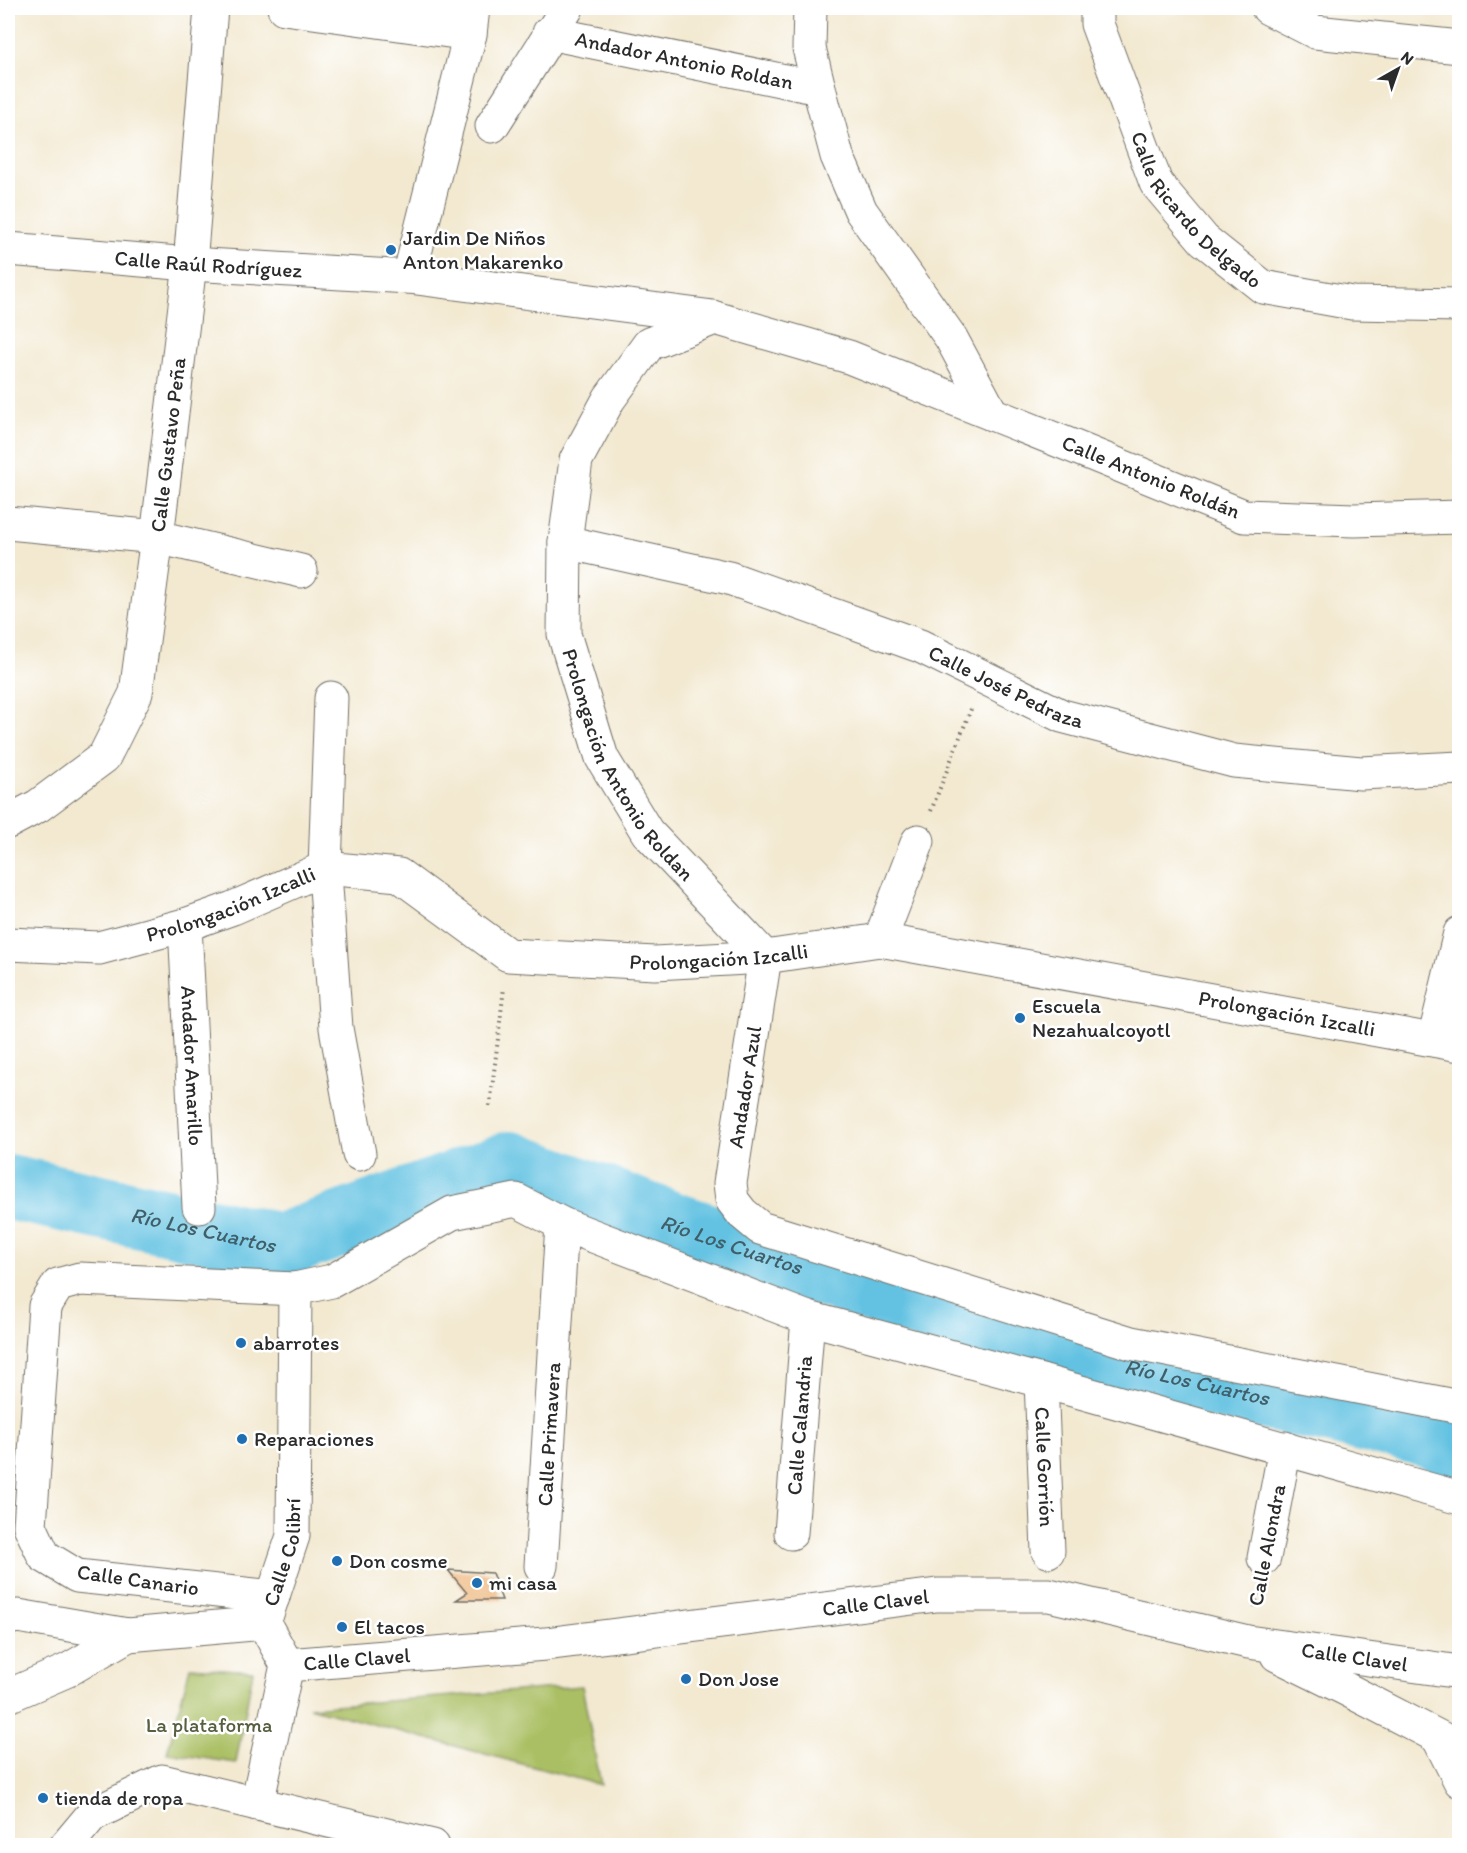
<svg xmlns="http://www.w3.org/2000/svg" width="1467" height="1853" font-family="Itim,sans-serif">
  <rect width="100%" height="100%" fill="#fff"/>
  <filter id="ink" filterUnits="userSpaceOnUse"><feTurbulence type="fractalNoise" baseFrequency=".0167" numOctaves="2"/><feDisplacementMap in="SourceGraphic" scale="12" xChannelSelector="R" yChannelSelector="G"/><feConvolveMatrix kernelMatrix="1 2 1 2 8 2 1 2 1" color-interpolation-filters="sRGB"/></filter>
  <filter id="wash" filterUnits="userSpaceOnUse"><feTurbulence type="fractalNoise" baseFrequency=".008" numOctaves="4" result="noise"/><feDisplacementMap in="SourceGraphic" scale="24" xChannelSelector="R" yChannelSelector="G"/><feGaussianBlur stdDeviation="1.35" result="paint"/><feColorMatrix in="noise" values="0 0 0 0 0 0 0 0 0 0 0 0 0 0 0 0 0 1.4 0 .05"/><feComposite in="paint" operator="in"/></filter>
  <g filter="url(#wash)">
    <rect width="100%" height="100%" fill="#f3e9d1"/>
    <!-- green -->
    <path fill="#aabf63" stroke="#6a7547" stroke-width="1.5" d="M190,1667l63,4 -17,92 -69,-10z
      M582,1686l19,99 -292,-78z"/>
    <g fill="none" stroke-linecap="round" stroke-linejoin="round">
      <!-- river -->
      <path stroke="#64c2e2" stroke-width="66" id="s1" d="M8,1187l272,59 230,-82 161,60 361,120 392,89 36,16"/>
    </g>
    <g id="blocks">
      <!-- building -->
      <path fill="#edb274" d="M448,1570l44,3 10,27h-46l11,-7z"/>
    </g>
  </g>
  <g filter="url(#ink)">
    <use href="#blocks" fill-opacity="0" stroke="#716e65" stroke-width="1.5"/>
    <g fill="none" stroke-linecap="round" stroke-linejoin="round">
      <defs>
        <g id="street">
          <path d="M284,8l186,26"/>
          <path d="M810,8l-1,40 10,40 18,68 24,55 90,127 41,76"/>
          <path id="s2" d="M1097,8v16l59,159 48,57 59,47 89,16 108,2"/>
          <path d="M1268,8l47,24 145,15"/>
          <path id="s3" d="M549,33l270,55"/>
          <path d="M492,126l75,-118"/>
          <path id="s4" d="M8,249l182,15 219,13 304,40"/>
          <path d="M409,277l61,-243 3,-26"/>
          <path id="s5" d="M1460,517l-106,3 -110,-4 -172,-70 -223,-89 -134,-39 -66,26 -40,55 -33,61 -11,82 -1,92 38,124 45,74 118,125 -35,226 2,17 10,13 18,15 371,115 329,64"/>
          <path d="M8,523l149,14 144,34"/>
          <path id="s6" d="M565,542l164,36 191,68 142,70 172,45 127,12 99,-5"/>
          <path d="M331,698l-6,170 1,19 10,141 23,126"/>
          <path id="s7" d="M8,822l30,-16 66,-49 32,-64 21,-156 33,-273 21,-256"/>
          <path id="s8" d="M185,925l14,282"/>
          <path d="M880,940l38,-99"/>
          <path d="M1434,1040l26,-107"/>
          <path id="s9" d="M1041,1381l7,170"/>
          <path id="s10" d="M791,1533l17,-215"/>
          <path d="M1264,1558l21,-110"/>
          <path id="s11" d="M541,1566l21,-342"/>
          <path d="M273,1597l-196,-21 -33,-20 -14,-30 15,-220 13,-21 22,-6 215,10 37,-8 120,-68 64,-13 46,24 246,94 233,63 419,117"/>
          <path d="M8,1618l10,-2 110,19 136,-12"/>
          <path d="M1277,1655l69,34 114,59"/>
          <path id="s12" d="M287,1665l258,-21 392,-49h112l199,47 212,30"/>
          <path d="M8,1696l60,-26 60,-35"/>
          <path d="M1438,1737l22,44"/>
          <path id="s13" d="M257,1804l30,-139 -23,-42 29,-87 2,-247"/>
        </g>
        <g id="secondary">
          <path id="s14" d="M8,944l91,4 86,-23 48,-17 92,-40 74,7 109,80 147,8 110,-6 115,-17 580,105"/>
          <path d="M66,1846l26,-31 70,-34 271,65"/>
        </g>
      </defs>
      <!-- street casing -->
      <use href="#street" stroke="#716e65" stroke-width="35"/>
      <!-- secondary casing -->
      <use href="#secondary" stroke="#716e65" stroke-width="35"/>
      <!-- path -->
      <path stroke="#716e65" stroke-width="4" stroke-dasharray="1.5 4.5" stroke-linecap="butt" d="M931,811l40,-102
        M490,1106l14,-118
        M1255,1607l3,-16"/>
      <!-- street -->
      <use href="#street" stroke="#fff" stroke-width="33"/>
      <!-- secondary -->
      <use href="#secondary" stroke="#fff" stroke-width="33"/>
    </g>
  </g>
  <!-- markers -->
  <g fill="#1f6fb2" stroke="#fff" stroke-width="2">
    <circle cx="391" cy="250" r="6"/>
    <circle cx="1020" cy="1018" r="6"/>
    <circle cx="241" cy="1343" r="6"/>
    <circle cx="242" cy="1439" r="6"/>
    <circle cx="337" cy="1561" r="6"/>
    <circle cx="477" cy="1583" r="6"/>
    <circle cx="342" cy="1627" r="6"/>
    <circle cx="686" cy="1679" r="6"/>
    <circle cx="43" cy="1798" r="6"/>
  </g>
  <g text-anchor="middle" stroke-width="5" stroke-linejoin="round" paint-order="stroke">
    <!-- street labels -->
    <g font-size="21" fill="#2b2b2b" stroke="#fff">
      <text dy="7" stroke="none"><textPath href="#s3" startOffset="138">Andador Antonio Roldan</textPath></text>
      <text dy="7" stroke="none"><textPath href="#s2" startOffset="231">Calle Ricardo Delgado</textPath></text>
      <text dy="7" stroke="none"><textPath href="#s4" startOffset="201">Calle Raúl Rodríguez</textPath></text>
      <text dy="7" stroke="none"><textPath href="#s7" startOffset="438">Calle Gustavo Peña</textPath></text>
      <text transform="translate(1151 477) rotate(22)" y="7">Calle Antonio Roldán</text>
      <text dy="7" stroke="none"><textPath href="#s6" startOffset="466">Calle José Pedraza</textPath></text>
      <text dy="7" stroke="none"><textPath href="#s5" startOffset="1312">Prolongación Antonio Roldan</textPath></text>
      <text dy="7" stroke="none"><textPath href="#s14" startOffset="230">Prolongación Izcalli</textPath></text>
      <text dy="7" stroke="none"><textPath href="#s14" startOffset="752">Prolongación Izcalli</textPath></text>
      <text dy="7" stroke="none"><textPath href="#s14" startOffset="1328">Prolongación Izcalli</textPath></text>
      <text dy="7" stroke="none"><textPath href="#s8" startOffset="141">Andador Amarillo</textPath></text>
      <text transform="translate(745 1087) rotate(-81)" y="7">Andador Azul</text>
      <text dy="7" stroke="none"><textPath href="#s10" startOffset="108">Calle Calandria</textPath></text>
      <text dy="7" stroke="none"><textPath href="#s11" startOffset="132">Calle Primavera</textPath></text>
      <text dy="7" stroke="none"><textPath href="#s9" startOffset="86">Calle Gorrión</textPath></text>
      <text transform="translate(1267 1545) rotate(-79)" y="7">Calle Alondra</text>
      <text dy="7" stroke="none"><textPath href="#s13" startOffset="264">Calle Colibrí</textPath></text>
      <text transform="translate(138 1580) rotate(8)" y="7">Calle Canario</text>
      <text dy="7" stroke="none"><textPath href="#s12" startOffset="592">Calle Clavel</textPath></text>
      <text dy="7" stroke="none"><textPath href="#s12" startOffset="1078">Calle Clavel</textPath></text>
      <text dy="7" stroke="none"><textPath href="#s12" startOffset="70">Calle Clavel</textPath></text>
    </g>
    <!-- poi labels -->
    <g font-size="21" fill="#2b2b2b" stroke="#fff" text-anchor="start">
      <text x="403" y="245">Jardin De Niños<tspan x="403" dy="24">Anton Makarenko</tspan></text>
      <text x="1032" y="1013">Escuela<tspan x="1032" dy="24">Nezahualcoyotl</tspan></text>
      <text x="253" y="1350">abarrotes</text>
      <text x="254" y="1446">Reparaciones</text>
      <text x="349" y="1568">Don cosme</text>
      <text x="489" y="1590">mi casa</text>
      <text x="354" y="1634">El tacos</text>
      <text x="698" y="1686">Don Jose</text>
      <text x="55" y="1805">tienda de ropa</text>
    </g>
    <!-- park labels -->
    <g font-size="21" fill="#575f3f" stroke="#fff">
      <text x="209" y="1732">La plataforma</text>
    </g>
    <!-- water labels -->
    <g font-size="22" font-style="italic" fill="#3f606b" stroke="#fff">
      <text dy="8" stroke="none"><textPath href="#s1" startOffset="200">Río Los Cuartos</textPath></text>
      <text dy="8" stroke="none"><textPath href="#s1" startOffset="758">Río Los Cuartos</textPath></text>
      <text dy="8" stroke="none"><textPath href="#s1" startOffset="1244">Río Los Cuartos</textPath></text>
    </g>
  </g>
  <!-- margin -->
  <rect width="1467" height="1853" fill="none" stroke="#fff" stroke-width="30"/>
  <!-- north arrow -->
  <g transform="translate(1398 69) rotate(40)" stroke="#ffffff" stroke-width="4.5" paint-order="stroke">
  <path d="M0-4.5L10 22L0 15L-10 22Z" fill="#2b2b2b"/>
  <text y="-9" font-size="16" font-weight="bold" text-anchor="middle" fill="#2b2b2b">N</text>
  </g>
</svg>
